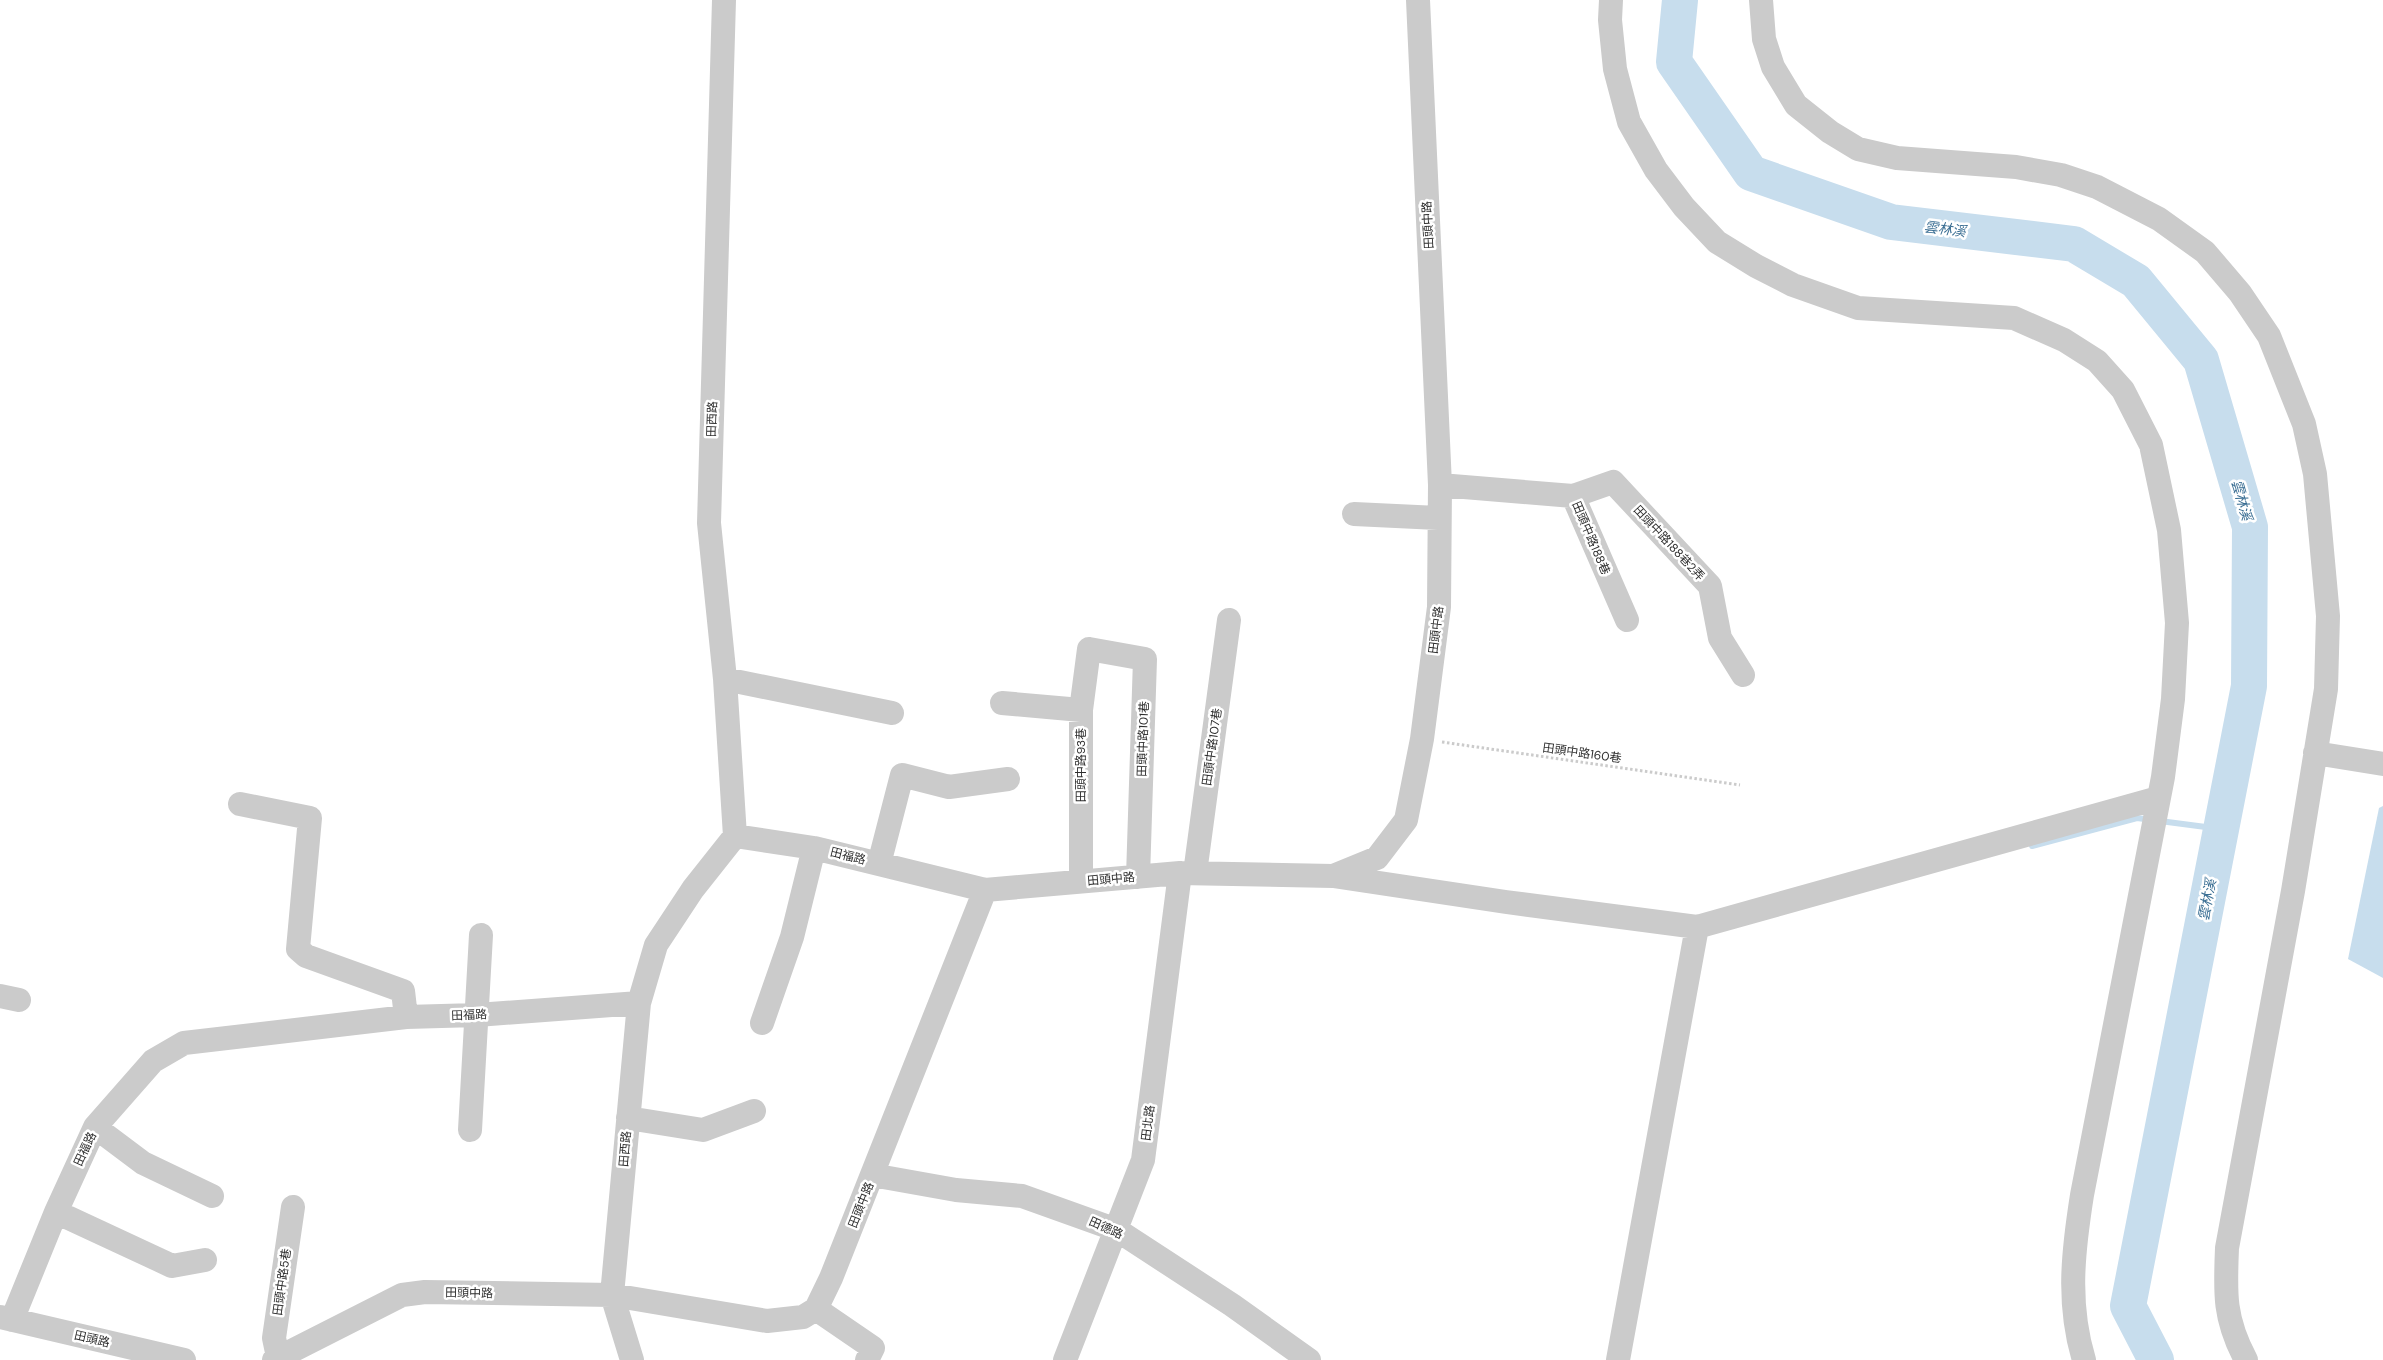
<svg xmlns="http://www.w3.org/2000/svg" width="2383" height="1360" font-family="'DM Sans','Noto Sans TC',sans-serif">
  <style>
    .water { fill: #c7dded }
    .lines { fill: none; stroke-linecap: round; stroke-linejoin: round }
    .stream { stroke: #c7dded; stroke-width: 6 }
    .river { stroke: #c7dded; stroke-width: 36 }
    .path { stroke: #cbcbcb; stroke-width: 3; stroke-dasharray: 2.5 2.5; stroke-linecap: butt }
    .minor { stroke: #cbcbcb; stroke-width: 24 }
    .labels { text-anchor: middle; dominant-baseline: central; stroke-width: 5; stroke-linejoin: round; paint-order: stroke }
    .street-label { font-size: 12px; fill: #2e2e2e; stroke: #fff }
    .water-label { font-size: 14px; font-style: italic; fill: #3a6e93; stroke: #fff }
  </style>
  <rect width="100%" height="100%" fill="#fff"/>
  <path class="water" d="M 2383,806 L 2383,978 L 2348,959 L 2379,808 Z"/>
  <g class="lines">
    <path class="stream" d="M 2032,846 L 2137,818 L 2221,829"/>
    <path class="river" d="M 1680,0 L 1674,62 L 1751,173 L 1891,222 L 2074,244 L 2136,281 L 2201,360 L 2250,527 L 2249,686 L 2128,1306 L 2156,1360"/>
    <path class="path" d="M 1442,742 L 1740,785"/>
    <path class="minor" d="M 724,0 L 709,523 L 725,679 L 735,836
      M 1611,0 L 1610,20 L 1615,69 L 1629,122 L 1656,170 L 1684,207 L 1717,242 L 1756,266 L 1793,285 L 1858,308 L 2014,318 L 2064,340 L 2097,361 L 2123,390 L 2151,445 L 2169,530 L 2177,623 L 2173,699 L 2163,777 L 2082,1195 C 2073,1252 2067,1304 2084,1360
      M 1761,0 L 1764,39 L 1773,67 L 1796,105 L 1830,132 L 1858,149 L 1897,158 L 2016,167 L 2061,175 L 2097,187 L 2159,219 L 2205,252 L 2240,293 L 2269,336 L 2304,424 L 2315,474 L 2328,616 L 2326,689 L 2293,891 L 2227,1248 C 2225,1294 2224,1319 2246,1360
      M 1440,485 L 1573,496 L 1613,482 L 1710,586 L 1720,638 L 1743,675
      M 1573,496 L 1627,620
      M 1354,514 L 1438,518
      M 725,679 L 892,713
      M 1002,703 L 1081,710
      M 2315,753 L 2383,764
      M 240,804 L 310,818 L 298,949 L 306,956 L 403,991 L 406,1017
      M 879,864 L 902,775 L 949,787 L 1008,779
      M 1195,873 L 1229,620
      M 1333,876 L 1506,902 L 1697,927
      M 1081,881 L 1081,710 L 1089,649 L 1145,659 L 1138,877
      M 0,996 L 19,1000
      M 762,1023 L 792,937 L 814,848
      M 628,1118 L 703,1130 L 754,1111
      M 95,1127 L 143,1163 L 212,1196
      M 470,1130 L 481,935
      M 872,1175 L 956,1190 L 1022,1196 L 1117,1230 L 1232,1305 L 1309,1360
      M 56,1212 L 172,1266 L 205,1260
      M 816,1309 L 873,1348 L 867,1360
      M 0,1317 L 184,1360
      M 12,1320 L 56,1212 L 95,1127 L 153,1061 L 184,1043 L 406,1017 L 477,1015 L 639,1003
      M 278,1357 L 274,1338 L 293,1207
      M 274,1360 L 402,1295 L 425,1292 L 612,1295 L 767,1321 L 803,1317 L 816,1309 L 831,1278 L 985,890 L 1180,873 L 1333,876 L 1377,858 L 1406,820 L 1422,739 L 1439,607 L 1440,485 L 1418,0
      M 632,1360 L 612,1295 L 639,1003 L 656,945 L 693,889 L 735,836 L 814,848 L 985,890
      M 1065,1360 L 1143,1160 L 1180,873
      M 1618,1360 L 1697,927 L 2158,798"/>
  </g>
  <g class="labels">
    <g class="street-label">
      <text transform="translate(1428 225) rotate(-93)">田頭中路</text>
      <text transform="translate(712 419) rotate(-88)">田西路</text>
      <text transform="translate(1591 538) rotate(67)">田頭中路188巷</text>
      <text transform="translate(1669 543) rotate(47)">田頭中路188巷2弄</text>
      <text transform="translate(1436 630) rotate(-83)">田頭中路</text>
      <text transform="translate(1143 739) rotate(-88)">田頭中路101巷</text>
      <text transform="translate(1212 747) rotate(-82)">田頭中路107巷</text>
      <text transform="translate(1582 753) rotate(8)">田頭中路160巷</text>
      <text transform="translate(1081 765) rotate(-90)">田頭中路93巷</text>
      <text transform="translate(848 856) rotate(14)">田福路</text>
      <text transform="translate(1111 879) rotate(-5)">田頭中路</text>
      <text transform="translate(469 1015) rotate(-2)">田福路</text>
      <text transform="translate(1148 1123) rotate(-83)">田北路</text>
      <text transform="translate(85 1149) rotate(-65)">田福路</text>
      <text transform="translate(625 1149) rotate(-85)">田西路</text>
      <text transform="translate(861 1205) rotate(-68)">田頭中路</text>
      <text transform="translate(1106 1228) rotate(24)">田德路</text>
      <text transform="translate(282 1282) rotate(-82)">田頭中路5巷</text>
      <text transform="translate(469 1293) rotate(1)">田頭中路</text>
      <text transform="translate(92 1339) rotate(13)">田頭路</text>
    </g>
    <g class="water-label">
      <text transform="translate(1945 229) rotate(7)">雲林溪</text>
      <text transform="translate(2242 500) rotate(74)">雲林溪</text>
      <text transform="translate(2207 900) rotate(-79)">雲林溪</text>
    </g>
  </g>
</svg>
